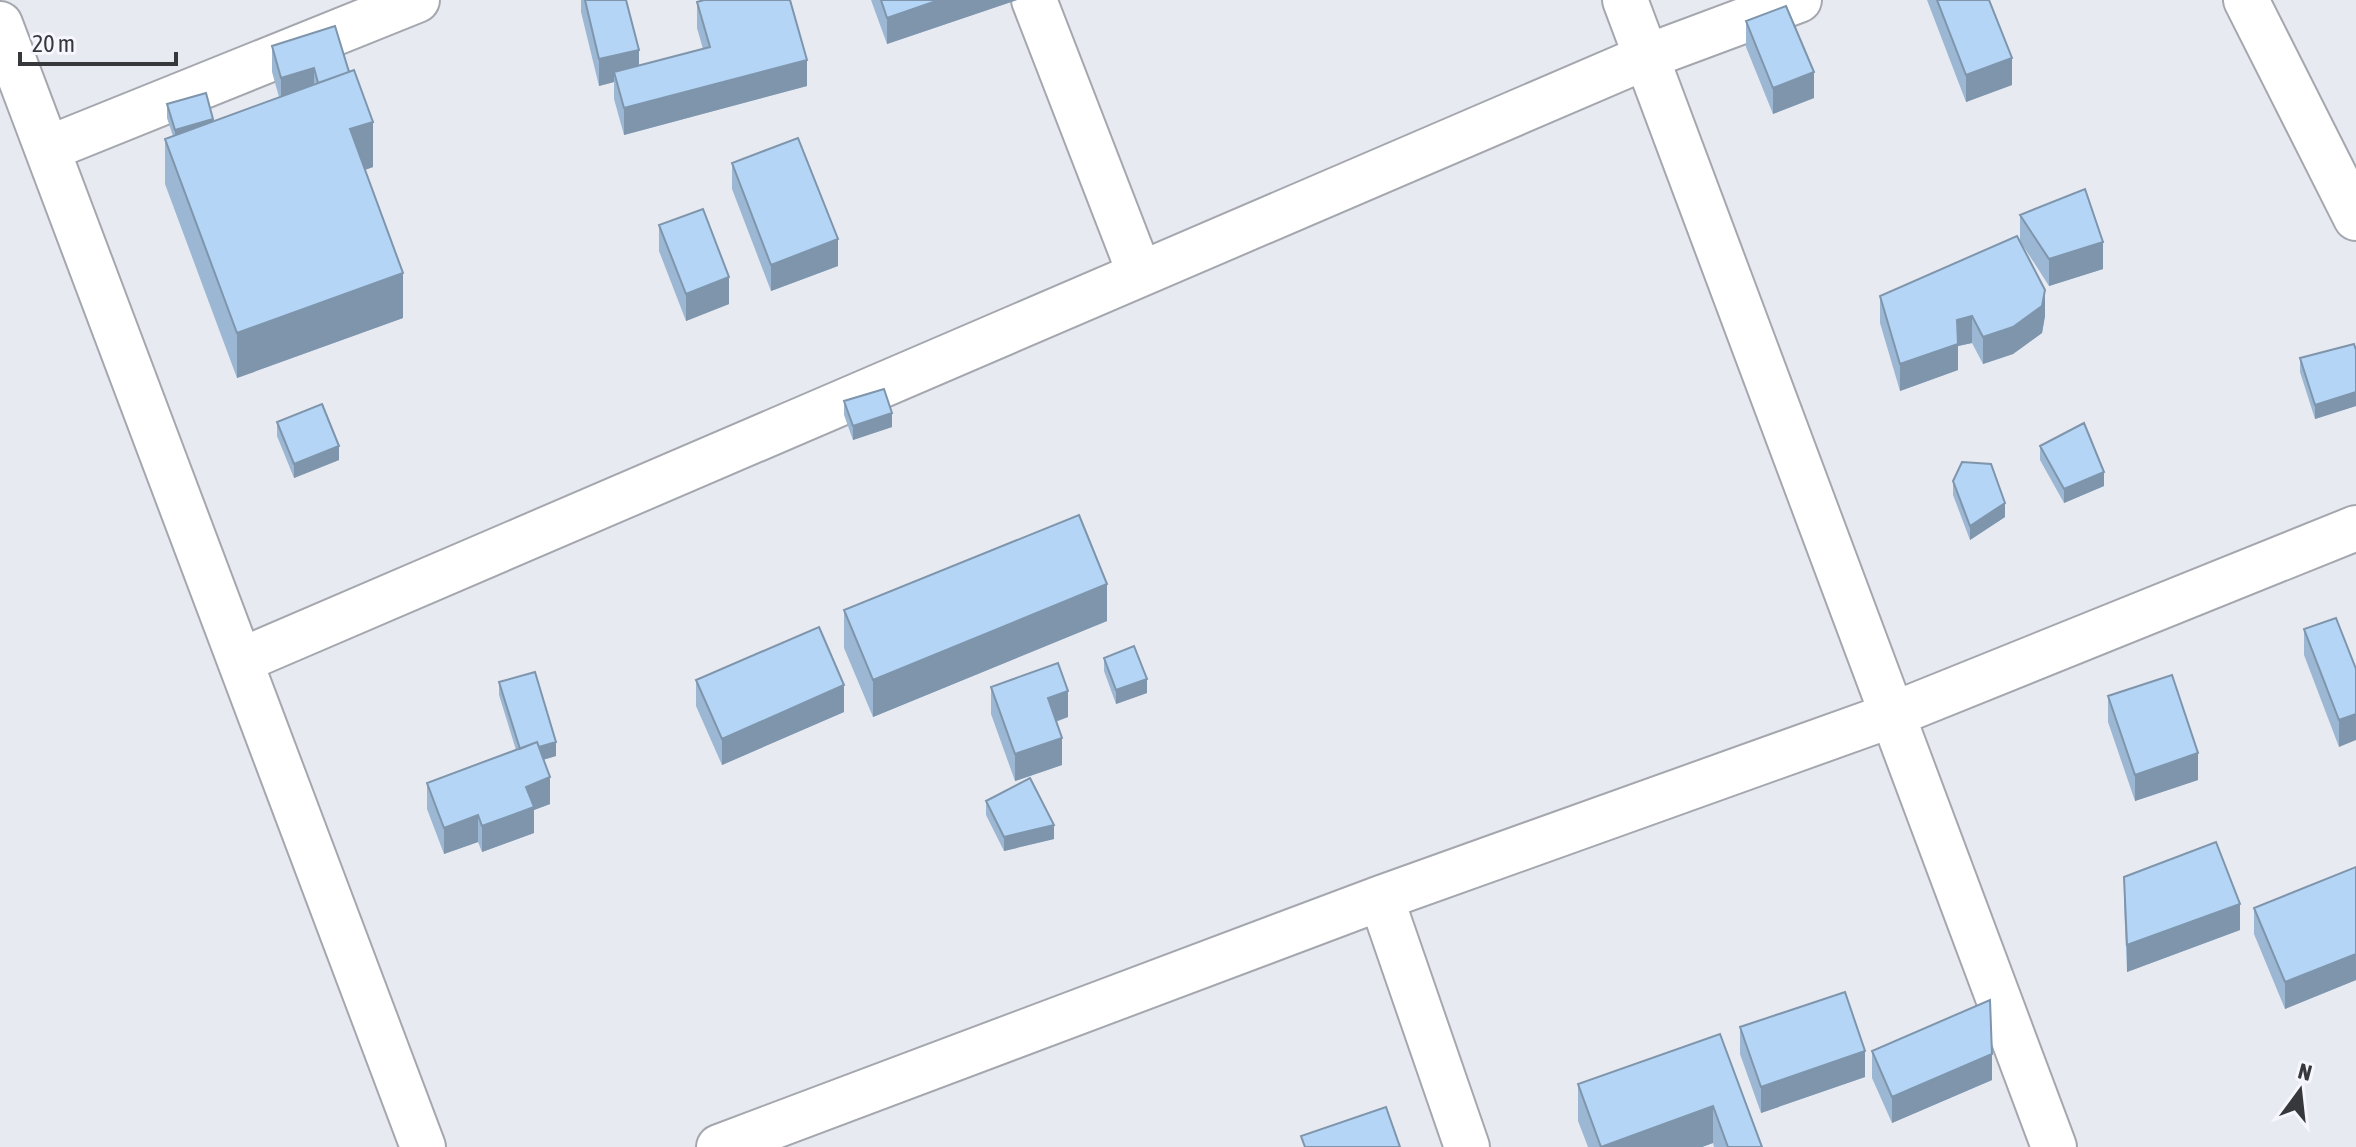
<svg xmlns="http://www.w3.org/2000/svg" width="2356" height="1147" font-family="'Asap Condensed',sans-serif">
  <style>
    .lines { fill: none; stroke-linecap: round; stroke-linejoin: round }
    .minor-casing { stroke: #a5a7af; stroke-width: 48 }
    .minor { stroke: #fff; stroke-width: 44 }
    .wall { fill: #9bb7d3 }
    .shaded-wall { fill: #7e95ac }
    .building { fill: #b4d5f5; stroke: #7e95ac; stroke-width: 2 }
  </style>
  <rect width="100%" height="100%" fill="#e8eaf2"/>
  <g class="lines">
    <g class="minor-casing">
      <path id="minor" d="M 1034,0 L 1140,274
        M 1625,0 L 2054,1147
        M 2246,0 L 2356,218
        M 0,24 L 423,1147
        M 47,149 L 417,0
        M 240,661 L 1646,57 L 1799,0
        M 1381,898 L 1467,1147
        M 719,1147 L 1381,898 L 1892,715 L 2356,528"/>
    </g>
    <use href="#minor" class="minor"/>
  </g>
  <path class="wall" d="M 581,0 L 626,0 L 639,66 L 703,49 L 697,28 L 697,2 L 807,86 L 624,135 L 614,99 L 614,82 L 599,86 L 581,12 Z
    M 871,0 L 1017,0 L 887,44 Z
    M 1927,0 L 1989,0 L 2012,85 L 1966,102 Z
    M 1746,21 L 1814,98 L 1773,114 L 1746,47 Z
    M 335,26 L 373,167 L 365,170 L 403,318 L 237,378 L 165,184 L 165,139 L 173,136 L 167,118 L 167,104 L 213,121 L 279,97 L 272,72 L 272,46 Z
    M 732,163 L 838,266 L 771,291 L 732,189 Z
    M 2020,215 L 2103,269 L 2049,286 L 2020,241 Z
    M 659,225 L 729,304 L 686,321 L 659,251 Z
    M 1880,296 L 2045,316 L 2042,333 L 2013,354 L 1983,364 L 1972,343 L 1958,346 L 1958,370 L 1900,391 L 1880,323 Z
    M 2356,350 L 2356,406 L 2315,419 L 2300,372 L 2300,358 Z
    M 844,401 L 892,427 L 853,440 L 844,415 Z
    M 277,422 L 339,460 L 294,478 L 277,436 Z
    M 2040,446 L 2104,486 L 2064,503 L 2040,460 Z
    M 1953,481 L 2005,517 L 1970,540 L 1953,495 Z
    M 844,610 L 1107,621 L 873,717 L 844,648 Z
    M 2304,629 L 2356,669 L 2339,747 L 2304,655 Z
    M 1104,658 L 1147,693 L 1116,704 L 1104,671 Z
    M 696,680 L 844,712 L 722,765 L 696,706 Z
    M 499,682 L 556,756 L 543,760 L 550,804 L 534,810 L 534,833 L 482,852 L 478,842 L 444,854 L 427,809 L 427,783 L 516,750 L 499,695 Z
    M 991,687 L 1068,717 L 1056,722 L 1062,765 L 1015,781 L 991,714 Z
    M 2108,696 L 2198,780 L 2135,801 L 2108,722 Z
    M 986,801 L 1054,839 L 1004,851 L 986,815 Z
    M 2356,867 L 2356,980 L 2285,1009 L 2254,934 L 2254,908 Z
    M 2124,877 L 2240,930 L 2127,972 L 2124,904 Z
    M 1740,1027 L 1865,1077 L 1761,1113 L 1740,1054 Z
    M 1720,1034 L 1762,1147 L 1714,1147 L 1713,1143 L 1702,1147 L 1588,1147 L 1578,1121 L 1578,1084 Z
    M 1872,1051 L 1992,1080 L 1892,1123 L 1872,1078 Z"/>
  <path class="shaded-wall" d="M 939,0 L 1017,0 L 887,44 L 887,18 Z
    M 639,50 L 639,77 L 614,72 L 614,82 L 599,86 L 599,59 Z
    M 2012,58 L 2012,85 L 1966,102 L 1966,75 Z
    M 807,60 L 807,86 L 624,135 L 624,108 Z
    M 314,68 L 314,94 L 281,104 L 281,78 Z
    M 1814,72 L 1814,98 L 1773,114 L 1773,88 Z
    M 213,119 L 213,133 L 175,144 L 175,130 Z
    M 373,122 L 373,167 L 350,175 L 350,129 Z
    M 838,239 L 838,266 L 771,291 L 771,265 Z
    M 2103,242 L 2103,269 L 2049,286 L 2049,259 Z
    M 403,273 L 403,318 L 237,378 L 237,333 Z
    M 729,277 L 729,304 L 686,321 L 686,294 Z
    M 2045,290 L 2045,316 L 2042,333 L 2013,354 L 1983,364 L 1983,337 Z
    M 1972,316 L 1972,343 L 1958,346 L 1958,370 L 1900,391 L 1900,364 L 1957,320 Z
    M 2356,392 L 2356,406 L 2315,419 L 2315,405 Z
    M 892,413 L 892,427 L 853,440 L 853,426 Z
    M 339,446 L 339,460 L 294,478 L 294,464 Z
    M 2104,472 L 2104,486 L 2064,503 L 2064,489 Z
    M 2005,503 L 2005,517 L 1970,540 L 1970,526 Z
    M 1107,584 L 1107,621 L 873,717 L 873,680 Z
    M 1147,679 L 1147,693 L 1116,704 L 1116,690 Z
    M 844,685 L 844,712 L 722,765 L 722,739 Z
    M 1068,691 L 1068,717 L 1048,724 L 1048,698 Z
    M 2356,714 L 2356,740 L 2339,747 L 2339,720 Z
    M 1062,738 L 1062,765 L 1015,781 L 1015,754 Z
    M 556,742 L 556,756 L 521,766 L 521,753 Z
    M 2198,753 L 2198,780 L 2135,801 L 2135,775 Z
    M 550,777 L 550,804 L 534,810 L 534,833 L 482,852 L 482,826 L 526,787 Z
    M 478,815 L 478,842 L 444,854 L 444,828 Z
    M 1054,825 L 1054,839 L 1004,851 L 1004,837 Z
    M 2240,904 L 2240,930 L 2127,972 L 2127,945 Z
    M 2356,954 L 2356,980 L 2285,1009 L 2285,982 Z
    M 1865,1051 L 1865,1077 L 1761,1113 L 1761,1087 Z
    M 1992,1054 L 1992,1080 L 1892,1123 L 1892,1097 Z
    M 1713,1106 L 1713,1143 L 1702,1147 L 1601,1147 Z"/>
  <path class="building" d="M 585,0 L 626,0 L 639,50 L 599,59 Z
    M 704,0 L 790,0 L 807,60 L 624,108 L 614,72 L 710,47 L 697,2 Z
    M 881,0 L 939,0 L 887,18 Z
    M 1937,0 L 1989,0 L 2012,58 L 1966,75 Z
    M 1786,6 L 1814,72 L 1773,88 L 1746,21 Z
    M 335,26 L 349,72 L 318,83 L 314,68 L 281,78 L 272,46 Z
    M 354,70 L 373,122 L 350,129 L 403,273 L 237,333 L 165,139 Z
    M 206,93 L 213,119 L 175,130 L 167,104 Z
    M 798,138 L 838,239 L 771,265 L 732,163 Z
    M 2085,189 L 2103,242 L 2049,259 L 2020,215 Z
    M 703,209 L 729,277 L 686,294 L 659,225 Z
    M 2017,236 L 2045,290 L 2042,306 L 2013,327 L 1983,337 L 1972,316 L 1957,320 L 1958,344 L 1900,364 L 1880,296 Z
    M 2354,344 L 2356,350 L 2356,392 L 2315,405 L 2300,358 Z
    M 884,389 L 892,413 L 853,426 L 844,401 Z
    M 322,404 L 339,446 L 294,464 L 277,422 Z
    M 2084,423 L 2104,472 L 2064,489 L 2040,446 Z
    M 1962,462 L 1991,464 L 2005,503 L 1970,526 L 1953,481 Z
    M 1079,515 L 1107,584 L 873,680 L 844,610 Z
    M 2336,618 L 2356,669 L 2356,714 L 2339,720 L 2304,629 Z
    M 819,627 L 844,685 L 722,739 L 696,680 Z
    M 1134,646 L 1147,679 L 1116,690 L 1104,658 Z
    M 1058,663 L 1068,691 L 1048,698 L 1062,738 L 1015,754 L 991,687 Z
    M 535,672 L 556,742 L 539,747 L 537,742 L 520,749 L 499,682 Z
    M 2172,675 L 2198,753 L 2135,775 L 2108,696 Z
    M 537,742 L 550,777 L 526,787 L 534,807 L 482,826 L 478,815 L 444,828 L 427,783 Z
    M 1030,778 L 1054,825 L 1004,837 L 986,801 Z
    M 2216,842 L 2240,904 L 2127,945 L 2124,877 Z
    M 2356,867 L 2356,954 L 2285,982 L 2254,908 Z
    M 1845,992 L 1865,1051 L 1761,1087 L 1740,1027 Z
    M 1990,1000 L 1992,1054 L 1892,1097 L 1872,1051 Z
    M 1720,1034 L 1762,1147 L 1728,1147 L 1713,1106 L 1601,1147 L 1578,1084 Z
    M 1386,1107 L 1400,1147 L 1305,1147 L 1301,1136 Z"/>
  <g transform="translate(2300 1091) rotate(15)" stroke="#f6f7fe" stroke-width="6" paint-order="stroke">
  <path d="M0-6L14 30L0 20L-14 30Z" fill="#37383b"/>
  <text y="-12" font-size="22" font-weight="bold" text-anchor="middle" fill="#37383b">N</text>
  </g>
  <path d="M20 52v12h156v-12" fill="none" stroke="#37383b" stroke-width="4"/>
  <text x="32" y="52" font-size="24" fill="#37383b" stroke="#f6f7fe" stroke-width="6" paint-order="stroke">20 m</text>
</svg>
